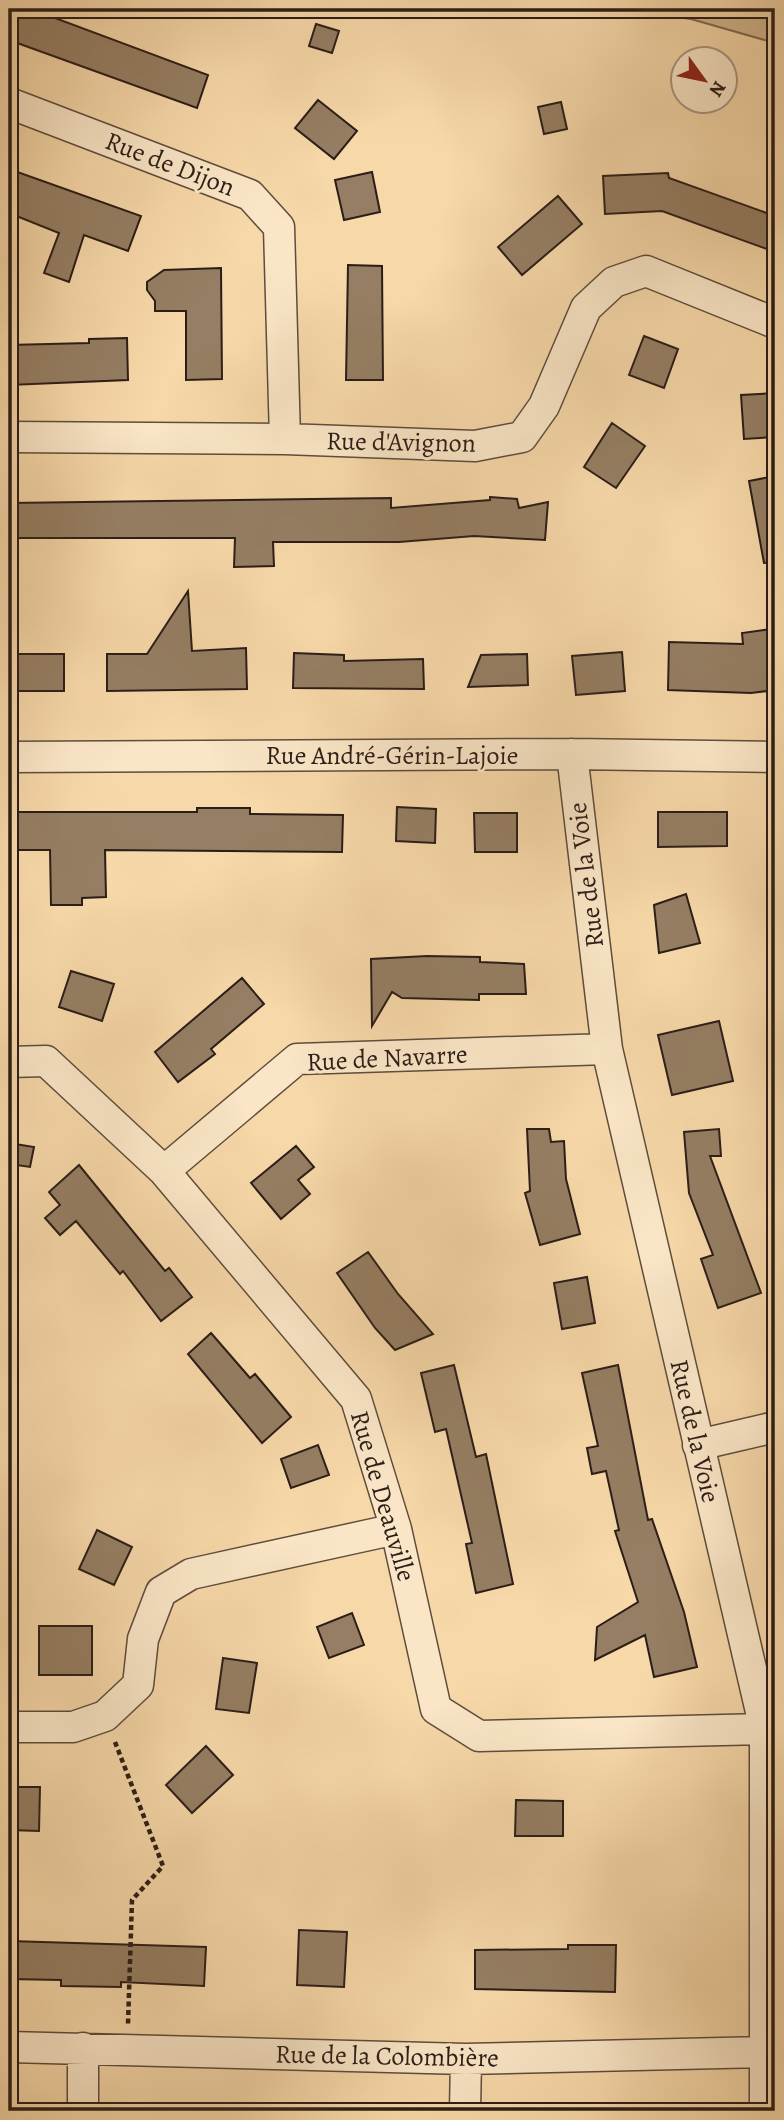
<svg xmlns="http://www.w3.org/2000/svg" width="784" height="2120" font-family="Alegreya,serif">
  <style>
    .green { fill: #d4b890; stroke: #806a54; stroke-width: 2 }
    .building { fill: #957e63; stroke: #2b1d18; stroke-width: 2 }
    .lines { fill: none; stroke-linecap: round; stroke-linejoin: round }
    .minor-casing { stroke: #5e4c3c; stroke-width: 33 }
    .path { stroke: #2b1d18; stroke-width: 4.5; stroke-dasharray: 5 3.5; stroke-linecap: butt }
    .minor { stroke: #fae6c7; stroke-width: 30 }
    .labels { text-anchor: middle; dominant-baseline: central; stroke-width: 6; stroke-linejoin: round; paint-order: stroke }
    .street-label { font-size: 26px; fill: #2b1d18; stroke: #fae6c7 }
  </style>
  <rect width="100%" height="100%" fill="#f7d8a9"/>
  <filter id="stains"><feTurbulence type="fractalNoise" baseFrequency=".00286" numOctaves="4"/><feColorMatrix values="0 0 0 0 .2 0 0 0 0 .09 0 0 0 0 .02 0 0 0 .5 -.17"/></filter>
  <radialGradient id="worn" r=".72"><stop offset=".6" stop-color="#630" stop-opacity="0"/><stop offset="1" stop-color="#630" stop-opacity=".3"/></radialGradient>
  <path class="green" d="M 619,9 L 775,9 L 775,43 L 691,19 Z"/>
  <path class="building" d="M 17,9 L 31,9 L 208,75 L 197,108 L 9,40 Z
    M 316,24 L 339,31 L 332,53 L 309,46 Z
    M 318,100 L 357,131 L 334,159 L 295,128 Z
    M 561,102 L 567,129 L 544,134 L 538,107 Z
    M 9,169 L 141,216 L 128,251 L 84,235 L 69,282 L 44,273 L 59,233 L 9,213 Z
    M 372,172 L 380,212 L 344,220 L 335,180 Z
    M 668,173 L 669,178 L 775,216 L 775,252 L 662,211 L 605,214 L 603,176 Z
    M 558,196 L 582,224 L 522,275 L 498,247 Z
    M 348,265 L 382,266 L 383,380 L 346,380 Z
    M 221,268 L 222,379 L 186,380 L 186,311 L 155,311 L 155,301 L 147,290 L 147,282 L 164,270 Z
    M 644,336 L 678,349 L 664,388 L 629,375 Z
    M 127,338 L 128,380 L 9,385 L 9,345 L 89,343 L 89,339 Z
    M 775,393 L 775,437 L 744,439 L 741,395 Z
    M 612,423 L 645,446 L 616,488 L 584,467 Z
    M 775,476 L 775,562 L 764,563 L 749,481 Z
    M 490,497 L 517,499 L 519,508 L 548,502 L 545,540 L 474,536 L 399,542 L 273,542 L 274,566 L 234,567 L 235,538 L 9,538 L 9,503 L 391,498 L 391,508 L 490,500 Z
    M 188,591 L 192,651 L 246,648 L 247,689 L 107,691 L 107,654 L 147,654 Z
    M 772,629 L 775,690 L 751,693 L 668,690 L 669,642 L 743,644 L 742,633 Z
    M 622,652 L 625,691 L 576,695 L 572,656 Z
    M 294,653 L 344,655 L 344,661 L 423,659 L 424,689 L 293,688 Z
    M 11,654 L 64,654 L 64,691 L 11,691 Z
    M 527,654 L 528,685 L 468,687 L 481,655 Z
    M 397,807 L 436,809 L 435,843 L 396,841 Z
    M 197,808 L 250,808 L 250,814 L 343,815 L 342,852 L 105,850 L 106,897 L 82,898 L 82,905 L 51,905 L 50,850 L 15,850 L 15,843 L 9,843 L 9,819 L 15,819 L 15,812 L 197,812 Z
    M 658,812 L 727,812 L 727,846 L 658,847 Z
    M 474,813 L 517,813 L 517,852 L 475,852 Z
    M 686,894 L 700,943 L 659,953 L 654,905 Z
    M 427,956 L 480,957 L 480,962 L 524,964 L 526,994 L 479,994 L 479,1000 L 402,998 L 392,992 L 372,1026 L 371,959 Z
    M 71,971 L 114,984 L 102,1021 L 59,1007 Z
    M 242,978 L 264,1004 L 211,1049 L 215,1054 L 178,1082 L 155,1052 Z
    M 719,1021 L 733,1081 L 672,1095 L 658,1035 Z
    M 527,1129 L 549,1129 L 551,1142 L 564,1141 L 566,1179 L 580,1234 L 540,1245 L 525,1193 L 530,1191 Z
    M 719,1129 L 721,1156 L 710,1156 L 761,1293 L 718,1308 L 701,1259 L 713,1255 L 689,1193 L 684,1132 Z
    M 9,1143 L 34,1147 L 30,1167 L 9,1164 Z
    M 296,1146 L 314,1167 L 298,1180 L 310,1194 L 281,1219 L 251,1183 Z
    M 79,1165 L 165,1271 L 169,1268 L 192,1297 L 161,1321 L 123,1271 L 120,1274 L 76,1221 L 60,1235 L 45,1218 L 60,1205 L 49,1192 Z
    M 368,1252 L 398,1294 L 433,1334 L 395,1350 L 375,1328 L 337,1273 Z
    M 587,1277 L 595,1323 L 562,1329 L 554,1283 Z
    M 211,1333 L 250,1378 L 255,1374 L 291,1417 L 262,1443 L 188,1354 Z
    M 454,1365 L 476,1457 L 486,1454 L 513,1584 L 476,1593 L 466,1544 L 472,1543 L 446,1429 L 435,1432 L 421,1373 Z
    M 618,1365 L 648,1520 L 652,1519 L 684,1612 L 697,1667 L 654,1677 L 645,1635 L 595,1660 L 597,1627 L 638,1602 L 615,1531 L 619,1530 L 606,1471 L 592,1474 L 587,1448 L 598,1446 L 582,1373 Z
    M 318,1445 L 329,1475 L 291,1488 L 281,1459 Z
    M 97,1530 L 132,1547 L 114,1585 L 79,1569 Z
    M 352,1613 L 364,1645 L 329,1658 L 317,1627 Z
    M 39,1626 L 92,1626 L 92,1675 L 39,1675 Z
    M 223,1658 L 257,1663 L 249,1713 L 216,1709 Z
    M 206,1746 L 233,1775 L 192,1813 L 166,1785 Z
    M 9,1787 L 40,1787 L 39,1831 L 9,1830 Z
    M 516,1800 L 563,1801 L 563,1836 L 515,1836 Z
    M 299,1930 L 347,1932 L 344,1987 L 297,1985 Z
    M 9,1941 L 206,1947 L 204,1986 L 121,1982 L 121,1987 L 61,1986 L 61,1980 L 9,1979 Z
    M 568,1945 L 616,1945 L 615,1992 L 475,1989 L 475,1950 L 568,1949 Z"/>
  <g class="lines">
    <g class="minor-casing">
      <path id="minor" d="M 9,103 L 250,195 L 279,227 L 285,439
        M 9,437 L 285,439 L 475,446 L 522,437 L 544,406 L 586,308 L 614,282 L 646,271 L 775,323
        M 572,754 L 607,1049 L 765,1729 L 765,2111
        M 9,757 L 572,754 L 775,757
        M 9,1062 L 46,1061 L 164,1171 L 356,1399 L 396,1529 L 436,1709 L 479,1736 L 765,1729
        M 164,1171 L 297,1059 L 607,1049
        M 698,1445 L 775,1427
        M 9,1727 L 73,1727 L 105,1716 L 138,1685 L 143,1639 L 161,1592 L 191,1574 L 396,1529
        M 9,2047 L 466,2059 L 765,2052
        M 83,2048 L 83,2111
        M 465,2111 L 466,2059"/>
    </g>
    <path class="path" d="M 115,1742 L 163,1866 L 132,1900 L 128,2024"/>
    <use href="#minor" class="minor"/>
  </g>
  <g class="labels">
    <g class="street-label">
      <text transform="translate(170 164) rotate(21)">Rue de Dijon</text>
      <text transform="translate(401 442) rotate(1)">Rue d'Avignon</text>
      <text x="392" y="755">Rue André-Gérin-Lajoie</text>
      <text transform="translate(586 875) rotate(-97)">Rue de la Voie</text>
      <text transform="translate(387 1058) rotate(-3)">Rue de Navarre</text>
      <text transform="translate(695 1431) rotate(77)">Rue de la Voie</text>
      <text transform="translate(383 1496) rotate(74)">Rue de Deauville</text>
      <text transform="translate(387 2056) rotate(1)">Rue de la Colombière</text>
    </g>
  </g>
  <rect width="784" height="2120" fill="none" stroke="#f7d8a9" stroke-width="35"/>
  <rect x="10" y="10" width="763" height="2099" fill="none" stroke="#2b1d18" stroke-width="3.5"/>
  <rect x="18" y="18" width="749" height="2085" fill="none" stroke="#2b1d18" stroke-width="2"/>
  <g transform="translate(704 80) rotate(123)"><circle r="33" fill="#fae6c7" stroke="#a79681" stroke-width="2"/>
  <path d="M0-5L12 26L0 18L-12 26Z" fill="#8f2418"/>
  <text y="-10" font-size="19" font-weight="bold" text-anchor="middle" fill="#2b1d18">N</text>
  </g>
  <rect width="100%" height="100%" filter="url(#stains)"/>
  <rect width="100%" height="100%" fill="url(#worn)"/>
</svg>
